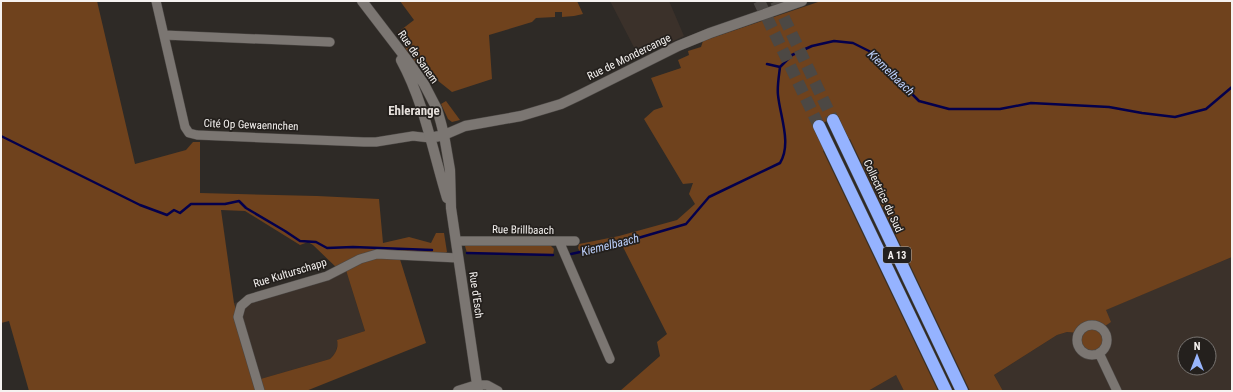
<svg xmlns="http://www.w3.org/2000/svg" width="1233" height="392" font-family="'Roboto Condensed',sans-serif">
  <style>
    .built { fill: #3b312a; fill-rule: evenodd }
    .green { fill: #6f421d; fill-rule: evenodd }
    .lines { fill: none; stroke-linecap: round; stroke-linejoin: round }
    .stream { stroke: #04004c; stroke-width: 2.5 }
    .highway-tunnel { stroke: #4c4844; stroke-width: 12; stroke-dasharray: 12 6; stroke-linecap: butt }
    .street-casing { stroke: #4c4845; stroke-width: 10 }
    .secondary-casing { stroke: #4c4845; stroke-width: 11 }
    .highway-casing { stroke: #4c4845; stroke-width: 13 }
    .street { stroke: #7b7672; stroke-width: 9 }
    .secondary { stroke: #7b7672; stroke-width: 10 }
    .highway { stroke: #95b3ff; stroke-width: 12 }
    .labels { text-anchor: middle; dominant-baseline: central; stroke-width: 3.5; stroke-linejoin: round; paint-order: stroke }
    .shield { fill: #24201d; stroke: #b6b3b1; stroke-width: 1 }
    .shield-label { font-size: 10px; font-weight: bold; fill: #f5f2f0 }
    .street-label { font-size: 11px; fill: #f5f2f0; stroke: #24201d }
    .water-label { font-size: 12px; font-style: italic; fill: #bdd0fb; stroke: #24201d }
    .quarter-label { font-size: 13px; font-weight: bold; fill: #e6e0dc; stroke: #24201d }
  </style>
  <rect width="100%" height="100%" fill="#2e2a26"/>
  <path class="built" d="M 610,1 L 669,1 L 684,36 L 639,57 Z
    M 1232,257 L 1232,391 L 1003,391 L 994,375 L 1057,335 L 1067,332 L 1079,333 L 1099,353 L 1106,346 L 1107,336 L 1102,329 L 1105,310 ZM 1185,344 L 1209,344 L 1209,368 L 1185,368 Z
    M 345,267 L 365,331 L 337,340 L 338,344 L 335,353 L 330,359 L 257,380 L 234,303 Z
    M 896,375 L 904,391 L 868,391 Z"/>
  <path class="green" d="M 1,1 L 97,1 L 135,164 L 186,150 L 193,142 L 200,142 L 200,193 L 317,196 L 379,199 L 383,243 L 409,237 L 431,243 L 436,233 L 444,233 L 447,252 L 439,257 L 399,256 L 426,343 L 306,391 L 29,391 L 9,321 L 1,323 ZM 221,210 L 245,211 L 300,245 L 308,242 L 313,245 L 339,270 L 345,267 L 365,331 L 337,340 C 339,348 335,354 330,359 L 257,380 L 234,303 Z
    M 400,1 L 577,1 L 583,14 L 574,16 L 562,17 L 562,12 L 555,12 L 555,17 L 536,18 L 532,22 L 489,35 L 492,79 L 452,92 L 412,60 L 397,33 L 414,20 Z
    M 821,1 L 1232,1 L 1232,257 L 1106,310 L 1111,322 L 1102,328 C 1123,355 1071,368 1079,333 L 1067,332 L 1057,335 L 994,375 L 1003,391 L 970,391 L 850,139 L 849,139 L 838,116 L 814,127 L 825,150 L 823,151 L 938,391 L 904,391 L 896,375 L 868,391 L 620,391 L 660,356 L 657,342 L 667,334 L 621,243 L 580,252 L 578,248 L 579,244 L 619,236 L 677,220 L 695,204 L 689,194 L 693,183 L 683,184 L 644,119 L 654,110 L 663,107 L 651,78 L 681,68 L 678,60 L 689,55 L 688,51 L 701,47 L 703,41 Z
    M 446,101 L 460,120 L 452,122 L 448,119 L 441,104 Z
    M 550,245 L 554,249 L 553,255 L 467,253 L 465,246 Z"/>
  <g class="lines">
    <path class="stream" d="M 767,64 L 780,67
      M 1,136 L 140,205 L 167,215 L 174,210 L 180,213 L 191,204 L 225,204 L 239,201 L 246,208 L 285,231 L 300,241 L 316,242 L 327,248 L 353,247 L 432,250
      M 467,253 L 553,255
      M 571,254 L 621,243 L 686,224 L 709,197 L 780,163 C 792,144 780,116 778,95 C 777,86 779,76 780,67 L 792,55 L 812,46 L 834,41 L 853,43 L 869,51 L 919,101 L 949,109 L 1000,109 L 1031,103 L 1109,107 L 1142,113 L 1175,117 L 1206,109 L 1232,87"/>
    <path class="highway-tunnel" d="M 759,1 L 819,126
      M 776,1 L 833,120"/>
    <g class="street-casing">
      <path id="street" d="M 156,1 L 185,127 L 189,133 L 197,135 L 364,142 L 376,142 L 413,136 L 430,138
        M 164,35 L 330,42
        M 456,241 L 559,241 L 610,359
        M 559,241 L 575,241
        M1077 340a15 15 0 1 1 30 0a15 15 0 1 1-30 0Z
        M 1099,353 L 1117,391
        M 477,385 L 487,385 L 498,391
        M 260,391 L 238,317 L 241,306 L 249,299 L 327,276 L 360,259 L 377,254 L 458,258"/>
    </g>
    <g class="secondary-casing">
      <path id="secondary" d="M 362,1 L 408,61 L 424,84 L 437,109 L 441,123 L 444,135 L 450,170 L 451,208 L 478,391
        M 401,60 C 424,102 433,152 447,198
        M 430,138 L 444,135 L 465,126 L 521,116 L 561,104 L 580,95 L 678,46 L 710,33 L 802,1
        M 458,391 L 477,385"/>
    </g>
    <g class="highway-casing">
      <path id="highway" d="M 833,120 L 962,391
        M 819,126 L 946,391"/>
    </g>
    <use href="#street" class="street"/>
    <use href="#secondary" class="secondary"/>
    <use href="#highway" class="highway"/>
  </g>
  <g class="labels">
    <rect class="shield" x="883" y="247" width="28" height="16" rx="3"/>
    <g class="shield-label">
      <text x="897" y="255">A 13</text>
    </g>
    <g class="street-label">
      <text transform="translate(418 57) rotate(55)">Rue de Sanem</text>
      <text transform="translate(629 57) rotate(-26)">Rue de Mondercange</text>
      <text transform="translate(251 125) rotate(2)">Cité Op Gewaennchen</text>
      <text transform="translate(883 196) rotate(65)">Collectrice du Sud</text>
      <text transform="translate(523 230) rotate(1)">Rue Brillbaach</text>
      <text transform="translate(290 273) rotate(-17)">Rue Kulturschapp</text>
      <text transform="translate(476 295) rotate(82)">Rue d'Esch</text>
    </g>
    <g class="water-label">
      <text transform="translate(891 73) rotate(44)">Kiemelbaach</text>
      <text transform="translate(610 245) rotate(-14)">Kiemelbaach</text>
    </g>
    <g class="quarter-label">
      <text x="414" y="110">Ehlerange</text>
    </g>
  </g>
  <rect width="1233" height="392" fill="none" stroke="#f5f2f0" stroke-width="4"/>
  <g transform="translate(1197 356)"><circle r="19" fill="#24201d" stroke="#787471"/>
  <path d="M0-3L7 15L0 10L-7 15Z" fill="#98b5fd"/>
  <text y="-6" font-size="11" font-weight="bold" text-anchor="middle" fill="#f5f2f0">N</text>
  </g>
</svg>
